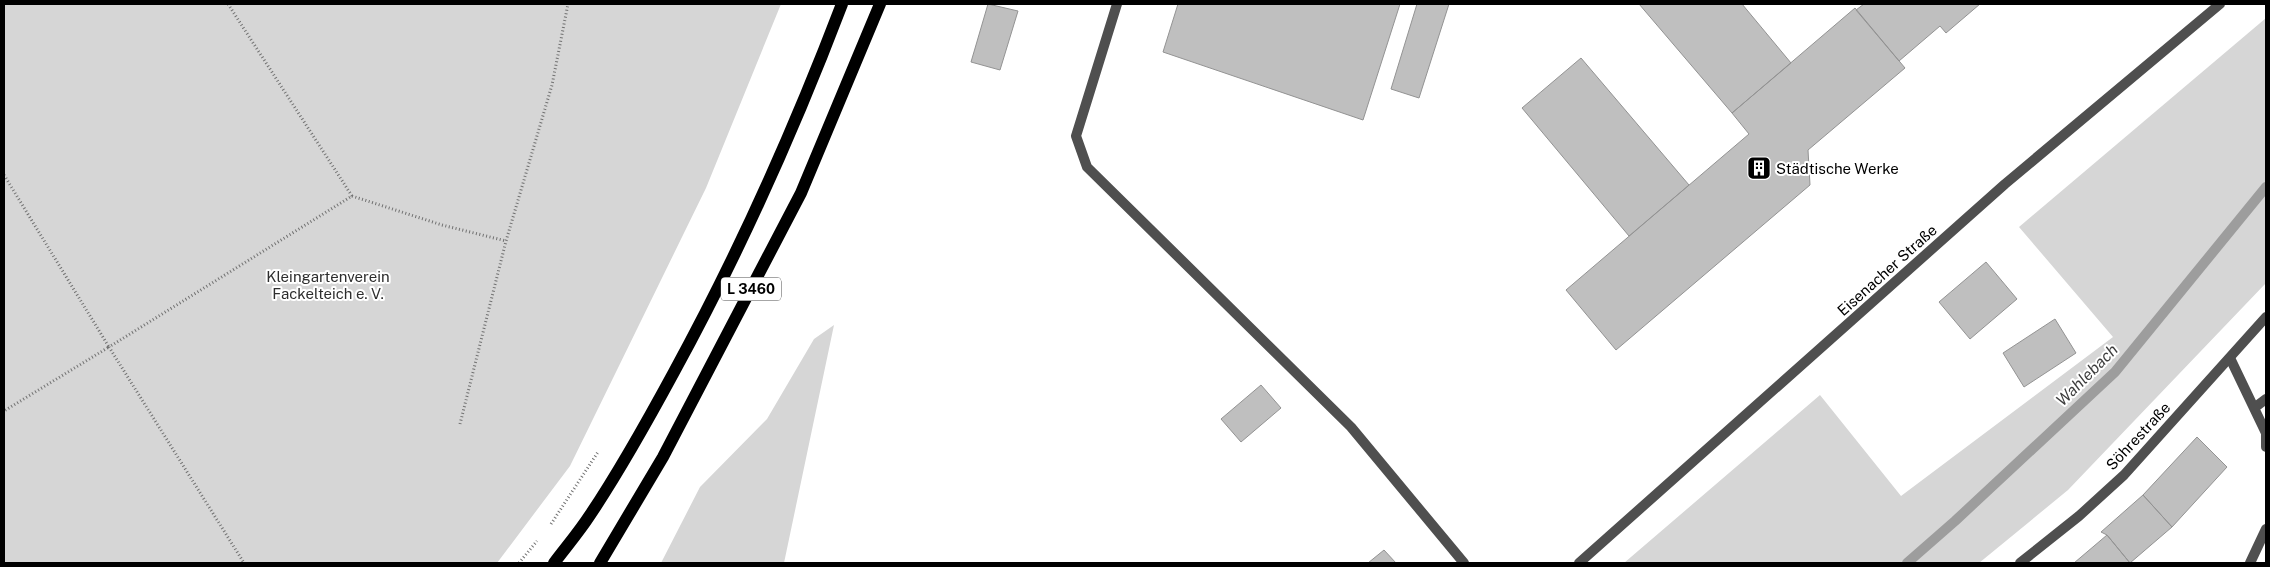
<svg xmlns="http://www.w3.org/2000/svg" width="2270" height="567" font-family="'Public Sans',sans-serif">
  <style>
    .green { fill: #d6d6d6 }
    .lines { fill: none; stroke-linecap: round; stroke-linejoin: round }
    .stream { stroke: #9d9d9d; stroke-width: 10 }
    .building { fill: #bfbfbf; stroke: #939393 }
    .path { stroke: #717171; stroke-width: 3; stroke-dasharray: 1 2.5; stroke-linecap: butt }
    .service { stroke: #4f4f4f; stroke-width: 10 }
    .minor { stroke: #4f4f4f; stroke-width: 10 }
    .primary { stroke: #000; stroke-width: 12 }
    .labels { text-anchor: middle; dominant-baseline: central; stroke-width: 4; stroke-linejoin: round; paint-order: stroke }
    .shield { fill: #fff; stroke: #4c4c4c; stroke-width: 1 }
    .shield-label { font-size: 14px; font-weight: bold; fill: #000 }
    .poi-label { font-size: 15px; fill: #000; stroke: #fff; text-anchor: start }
    .street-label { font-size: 15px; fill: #000; stroke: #fff }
    .park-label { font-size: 15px; fill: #2d2d2d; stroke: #fff }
    .water-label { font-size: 16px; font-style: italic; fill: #3e3e3e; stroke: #fff }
  </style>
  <rect width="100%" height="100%" fill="#fff"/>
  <path class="green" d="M 4,4 L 781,4 L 706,188 L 570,466 L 497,563 L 4,563 Z
    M 2266,18 L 2266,283 L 2068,490 L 1979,563 L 1624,563 L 1820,395 L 1901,496 L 2113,337 L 2019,227 Z
    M 834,325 L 784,563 L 661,563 L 700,487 L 767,419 L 814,339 Z"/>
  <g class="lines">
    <path class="stream" d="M 1907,563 L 1955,521 L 2115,372 L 2266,187"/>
  </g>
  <path class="building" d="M 988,4 L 1018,11 L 1000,70 L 971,62 Z
    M 1178,4 L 1400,4 L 1363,120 L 1163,52 Z
    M 1417,4 L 1449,4 L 1419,98 L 1391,89 Z
    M 1639,4 L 1742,4 L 1791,63 L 1732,113 Z
    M 1864,4 L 1980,4 L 1946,33 L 1940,26 L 1899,61 L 1856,10 Z
    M 1855,8 L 1905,68 L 1808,150 L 1810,185 L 1616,350 L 1566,290 L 1749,134 L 1732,113 Z
    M 1581,58 L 1689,185 L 1629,236 L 1522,108 Z
    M 1986,262 L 2017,299 L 1970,339 L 1939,302 Z
    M 2055,319 L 2076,353 L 2024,387 L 2003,353 Z
    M 1261,385 L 1281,408 L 1241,442 L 1221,419 Z
    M 2197,437 L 2227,467 L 2172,527 L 2143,495 Z
    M 2143,495 L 2172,527 L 2130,563 L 2107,535 L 2101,532 Z
    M 2107,535 L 2130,563 L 2074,563 Z
    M 1384,550 L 1396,563 L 1368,563 Z"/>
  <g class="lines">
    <path class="path" d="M 228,4 L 352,196 L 109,347 L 244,563
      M 4,175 L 109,347 L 4,411
      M 352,196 L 442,225 L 506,241
      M 460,424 L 506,241 L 552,85 L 568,4
      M 551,524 L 598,452
      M 519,563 L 537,541"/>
    <path class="service" d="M 1117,4 L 1076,136 L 1087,167 L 1351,427 L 1464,563
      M 2230,358 L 2266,433 L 2266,447
      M 2254,408 L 2266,399
      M 2250,563 L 2266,529"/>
    <path class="minor" d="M 1579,563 L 2005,184 L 2220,4
      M 2020,563 L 2079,516 L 2124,475 L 2266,317"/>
    <path class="primary" d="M 554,563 C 566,547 579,532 590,515 C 621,469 648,420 674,372 C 739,253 794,130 842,4
      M 600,563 L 663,457 L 801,193 L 880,4"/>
  </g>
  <defs>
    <g id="building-square" transform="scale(1.25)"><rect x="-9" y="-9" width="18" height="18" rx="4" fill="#000" stroke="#fff"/><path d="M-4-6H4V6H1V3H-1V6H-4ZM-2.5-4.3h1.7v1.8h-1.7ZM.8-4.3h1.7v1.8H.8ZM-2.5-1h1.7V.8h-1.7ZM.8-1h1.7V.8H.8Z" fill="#fff"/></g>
  </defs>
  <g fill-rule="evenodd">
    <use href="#building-square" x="1759" y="168"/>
  </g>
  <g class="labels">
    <rect class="shield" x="721" y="277.5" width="60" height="23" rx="4"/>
    <g class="shield-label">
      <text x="751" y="289">L 3460</text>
    </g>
    <g class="poi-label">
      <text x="1776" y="168">Städtische Werke</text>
    </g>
    <g class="street-label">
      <text transform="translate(1887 270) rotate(-42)">Eisenacher Straße</text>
      <text transform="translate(2138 436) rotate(-47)">Söhrestraße</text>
    </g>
    <g class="park-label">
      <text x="328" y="276">Kleingartenverein<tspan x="328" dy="17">Fackelteich e. V.</tspan></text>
    </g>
    <g class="water-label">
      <text transform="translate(2087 375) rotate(-45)">Wahlebach</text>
    </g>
  </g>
  <rect width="2270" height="567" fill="none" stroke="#000000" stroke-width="10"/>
</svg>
